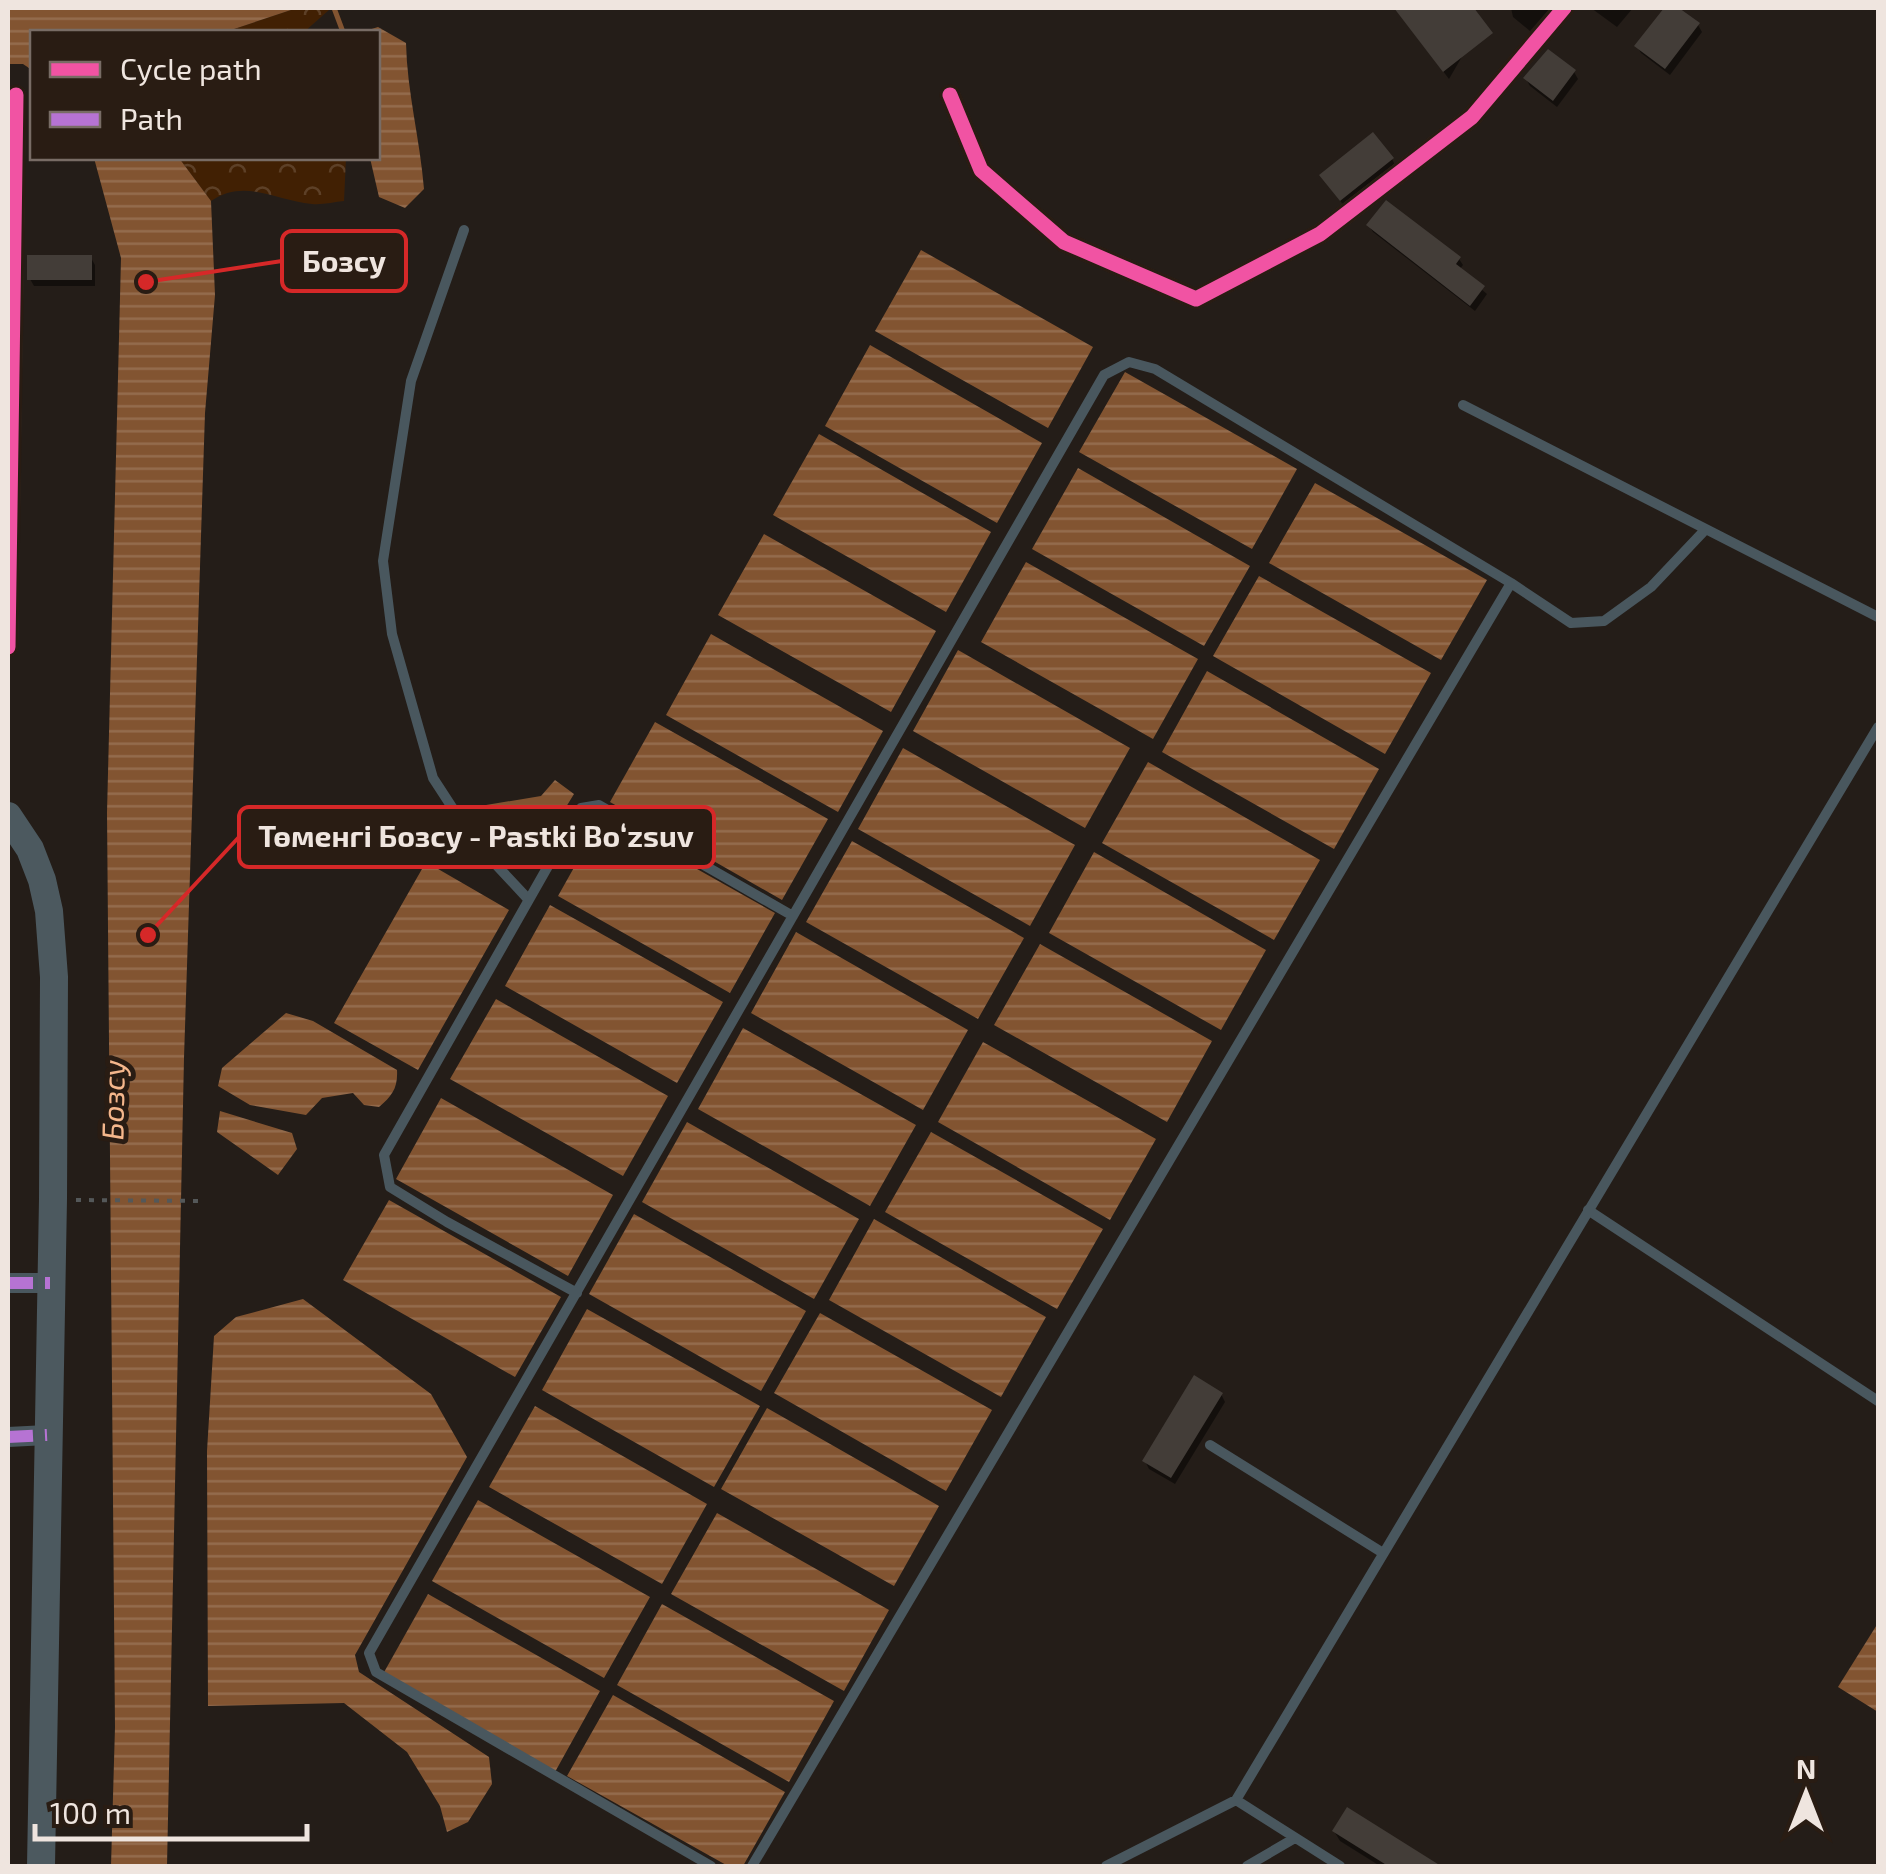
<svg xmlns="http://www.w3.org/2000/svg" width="1886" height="1874" font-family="'Exo 2',sans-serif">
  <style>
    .forest { fill: url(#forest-crowns) }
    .water { fill: url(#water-rules) }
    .shadow { fill: #0007 }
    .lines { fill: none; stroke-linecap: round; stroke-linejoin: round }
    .stream { stroke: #825431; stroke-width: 5 }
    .building { fill: #433d38 }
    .path { stroke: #545859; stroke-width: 4; stroke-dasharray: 5 8; stroke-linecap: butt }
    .lane { stroke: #49575e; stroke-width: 10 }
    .street { stroke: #49575e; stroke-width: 20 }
    .secondary { stroke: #4c595f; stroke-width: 28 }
    .quiet { stroke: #b673d3; stroke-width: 12; stroke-dasharray: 25 12; stroke-linecap: butt }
    .cycleway-casing { stroke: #291c13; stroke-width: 21 }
    .cycleway { stroke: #f153a3; stroke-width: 15 }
    .labels { text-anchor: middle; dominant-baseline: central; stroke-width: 10; stroke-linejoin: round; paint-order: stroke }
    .water-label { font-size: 30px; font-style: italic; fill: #f5b78c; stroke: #291c13 }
    .leader { fill: none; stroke: #d62828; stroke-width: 4 }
    .callout-dot { fill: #d62828; stroke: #291c13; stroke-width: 4 }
    .callout { fill: #291c13; stroke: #d62828; stroke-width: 4 }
    .callout-label { font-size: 30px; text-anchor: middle; font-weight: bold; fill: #efe5df }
  </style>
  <defs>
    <pattern id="forest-crowns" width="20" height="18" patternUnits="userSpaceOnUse" patternTransform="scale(2.5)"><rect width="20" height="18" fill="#412003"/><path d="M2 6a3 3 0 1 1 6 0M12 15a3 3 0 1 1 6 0" fill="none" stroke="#5d4027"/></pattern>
    <pattern id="water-rules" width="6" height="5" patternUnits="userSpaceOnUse" patternTransform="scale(2.5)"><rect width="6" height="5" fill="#825431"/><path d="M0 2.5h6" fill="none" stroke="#946c4e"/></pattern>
  </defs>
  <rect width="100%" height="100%" fill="#241d18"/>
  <path class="forest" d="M 297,8 L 329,10 L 304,32 L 225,32 Z
    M 179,158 L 346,158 L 344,201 C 334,202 322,205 312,204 C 275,200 244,178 211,201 Z"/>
  <path class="water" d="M 8,8 L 297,8 L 225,32 L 32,32 L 32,70 L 23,64 L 8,64 Z
    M 378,27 L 406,43 C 407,92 420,139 424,189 L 405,208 L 379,197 L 370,158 L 378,158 L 378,32 L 362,32 Z
    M 94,158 L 179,158 L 211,201 L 215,295 L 205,413 L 184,1058 L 167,1866 L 111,1866 L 115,1727 L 107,813 L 121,258 Z
    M 921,250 L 1093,347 L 1048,428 L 875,331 Z
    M 870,345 L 1042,443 L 997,523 L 825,426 Z
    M 1125,372 L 1297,469 L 1252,549 L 1079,452 Z
    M 819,434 L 991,532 L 946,612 L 773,515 Z
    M 1078,468 L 1250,566 L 1204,646 L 1032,549 Z
    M 1315,483 L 1487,580 L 1441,660 L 1269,563 Z
    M 764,534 L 936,631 L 891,712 L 718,615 Z
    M 1026,562 L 1198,659 L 1153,739 L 981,642 Z
    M 1259,576 L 1431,673 L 1385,754 L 1213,656 Z
    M 711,634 L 883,731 L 838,812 L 666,715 Z
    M 958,650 L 1130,748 L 1085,828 L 913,731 Z
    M 1207,671 L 1379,769 L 1334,849 L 1162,752 Z
    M 655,722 L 828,819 L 782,900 L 610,802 Z
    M 903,748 L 1075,845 L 1030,926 L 858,829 Z
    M 1148,762 L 1320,860 L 1274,940 L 1102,843 Z
    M 555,780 L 574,794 L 539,851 L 526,861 L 508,856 L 474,816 L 480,806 L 541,796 Z
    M 603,816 L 775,913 L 730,993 L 558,896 Z
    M 852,841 L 1024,938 L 978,1019 L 806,922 Z
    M 1094,852 L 1266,950 L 1221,1030 L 1049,933 Z
    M 426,862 L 509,910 L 418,1070 L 334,1023 Z
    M 550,905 L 723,1002 L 677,1083 L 505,986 Z
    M 796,932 L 968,1030 L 923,1110 L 751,1013 Z
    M 1040,944 L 1212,1041 L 1167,1122 L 994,1025 Z
    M 496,999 L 668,1096 L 623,1176 L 450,1079 Z
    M 286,1013 L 313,1021 L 397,1070 C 398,1088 392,1096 379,1107 L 364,1105 L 353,1093 L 322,1098 L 306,1115 L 250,1105 L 218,1086 L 222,1068 Z
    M 743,1028 L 916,1125 L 870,1206 L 698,1109 Z
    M 983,1042 L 1156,1139 L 1110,1220 L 938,1122 Z
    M 441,1098 L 613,1195 L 568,1276 L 396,1179 Z
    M 220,1111 L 292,1133 L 297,1149 L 278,1175 L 217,1132 Z
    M 687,1122 L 859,1219 L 814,1299 L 642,1202 Z
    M 931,1132 L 1103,1229 L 1057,1309 L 885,1212 Z
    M 389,1200 L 561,1297 L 515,1377 L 343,1280 Z
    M 634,1214 L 806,1311 L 761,1391 L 589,1294 Z
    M 874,1219 L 1046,1317 L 1001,1397 L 829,1300 Z
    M 303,1299 L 431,1394 L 467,1457 L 355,1655 L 359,1672 L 489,1757 L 492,1784 L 468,1822 L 447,1832 L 440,1806 L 407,1752 L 344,1703 L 208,1706 L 207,1451 L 214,1336 L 236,1317 Z
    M 587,1309 L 760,1406 L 714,1487 L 542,1390 Z
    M 820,1313 L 992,1410 L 946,1491 L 774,1393 Z
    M 535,1406 L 707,1504 L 662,1584 L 489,1487 Z
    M 767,1408 L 939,1506 L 894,1586 L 721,1489 Z
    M 478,1500 L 650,1597 L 604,1678 L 432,1581 Z
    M 717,1513 L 889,1610 L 844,1691 L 671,1594 Z
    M 428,1594 L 600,1691 L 555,1772 L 383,1674 Z
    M 662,1604 L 834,1701 L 789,1782 L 617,1685 Z
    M 1878,1623 L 1878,1712 L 1838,1687 Z
    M 613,1695 L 785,1792 L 743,1866 L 728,1866 L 567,1776 Z"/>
  <path class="shadow" d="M 1395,8 L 1471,8 L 1481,24 L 1449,79 Z
    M 1511,8 L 1550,8 L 1530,31 L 1513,17 Z
    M 1591,8 L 1633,8 L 1617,27 Z
    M 1667,8 L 1675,8 L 1698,25 L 1702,32 L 1670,75 L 1641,53 L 1637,46 Z
    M 1574,72 L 1578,79 L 1557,107 L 1530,86 L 1526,79 Z
    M 1392,159 L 1396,167 L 1345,207 L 1326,183 Z
    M 1369,226 L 1459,259 L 1463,265 L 1459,270 L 1487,294 L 1475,311 L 1373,232 Z
    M 91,258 L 95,265 L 95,286 L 34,286 L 30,279 Z
    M 1221,1394 L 1225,1402 L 1175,1484 L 1149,1469 L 1145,1461 Z
    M 1348,1810 L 1436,1866 L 1380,1866 L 1340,1841 L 1334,1831 Z"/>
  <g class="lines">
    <path class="stream" d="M 334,8 L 343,32"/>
  </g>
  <path class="building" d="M 1394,8 L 1474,8 L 1493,33 L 1443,72 Z
    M 1664,8 L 1679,8 L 1700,23 L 1665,69 L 1634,46 Z
    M 1548,49 L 1576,70 L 1553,101 L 1523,78 Z
    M 1373,132 L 1394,158 L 1340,201 L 1319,175 Z
    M 1386,200 L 1461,257 L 1456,264 L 1485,286 L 1470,306 L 1366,225 Z
    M 27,255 L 92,255 L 92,280 L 27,280 Z
    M 1194,1375 L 1223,1393 L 1171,1478 L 1142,1461 Z
    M 1347,1807 L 1441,1866 L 1388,1866 L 1332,1831 Z"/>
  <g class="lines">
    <path class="path" d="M 76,1200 L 201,1201"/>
    <path class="lane" d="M 464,230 L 411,381 L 383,561 L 392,634 L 433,778 L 474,841 L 528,899
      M 1463,405 L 1878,617
      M 1588,1210 L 1878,1401
      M 577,1293 L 447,1222 L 390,1187 L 384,1155 L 581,808 L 599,805 L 793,916
      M 1210,1445 L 1383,1553
      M 1236,1800 L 1878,727
      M 711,1866 L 376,1672 L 369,1653 L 1104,375 L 1129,362 L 1155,369 L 1511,583 L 1571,623 L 1604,621 L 1651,587 L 1704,531
      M 752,1866 L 1511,583
      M 1106,1866 L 1236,1800 L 1340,1866
      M 1247,1866 L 1295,1838"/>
    <path class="street" d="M 950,95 L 981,170 L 1064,242 L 1196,299 L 1320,234 L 1472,117 L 1564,8
      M 8,647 L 16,95
      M 8,1283 L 50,1283
      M 8,1437 L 47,1435"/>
    <path class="secondary" d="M 8,816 L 30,849 L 42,880 L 49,911 L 54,977 L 53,1199 L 41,1866"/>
    <path class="quiet" d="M 8,1283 L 50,1283
      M 8,1437 L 47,1435"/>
    <g class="cycleway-casing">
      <path id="cycleway" d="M 950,95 L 981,170 L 1064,242 L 1196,299 L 1320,234 L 1472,117 L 1564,8
        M 8,647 L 16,95"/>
    </g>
    <use href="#cycleway" class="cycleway"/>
  </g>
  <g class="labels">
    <g class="water-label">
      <text transform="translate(112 1100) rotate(-89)">Бозсу</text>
    </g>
  </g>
  <path class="leader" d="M146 282L282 261M148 935L239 837"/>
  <g class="callout-dot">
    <circle cx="146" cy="282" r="10"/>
    <circle cx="148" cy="935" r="10"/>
  </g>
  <g class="callout">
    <rect x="282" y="231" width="124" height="60" rx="10"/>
    <rect x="239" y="807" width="475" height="60" rx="10"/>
  </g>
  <g class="callout-label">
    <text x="344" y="272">Бозсу</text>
    <text x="476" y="847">Төменгі Бозсу - Pastki Boʻzsuv</text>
  </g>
  <rect width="1886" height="1874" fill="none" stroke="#efe5df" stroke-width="20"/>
  <rect x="30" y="30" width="350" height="130" fill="#291c13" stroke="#786c65" stroke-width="2.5"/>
  <rect x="50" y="62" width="50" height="15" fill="#f153a3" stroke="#786c65" stroke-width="2.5"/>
  <text x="120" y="80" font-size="30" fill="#efe5df">Cycle path</text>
  <rect x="50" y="112" width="50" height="15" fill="#b673d3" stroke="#786c65" stroke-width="2.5"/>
  <text x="120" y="130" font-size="30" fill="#efe5df">Path</text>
  <g transform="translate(1806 1794)" stroke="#291c13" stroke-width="8" paint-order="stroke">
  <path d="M0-8L18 38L0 25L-18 38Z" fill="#efe5df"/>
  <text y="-15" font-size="28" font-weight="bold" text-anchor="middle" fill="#efe5df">N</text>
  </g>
  <path d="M35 1824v15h272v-15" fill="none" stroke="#efe5df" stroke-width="5"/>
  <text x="50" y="1824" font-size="30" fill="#efe5df" stroke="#291c13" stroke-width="8" paint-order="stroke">100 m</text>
</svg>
